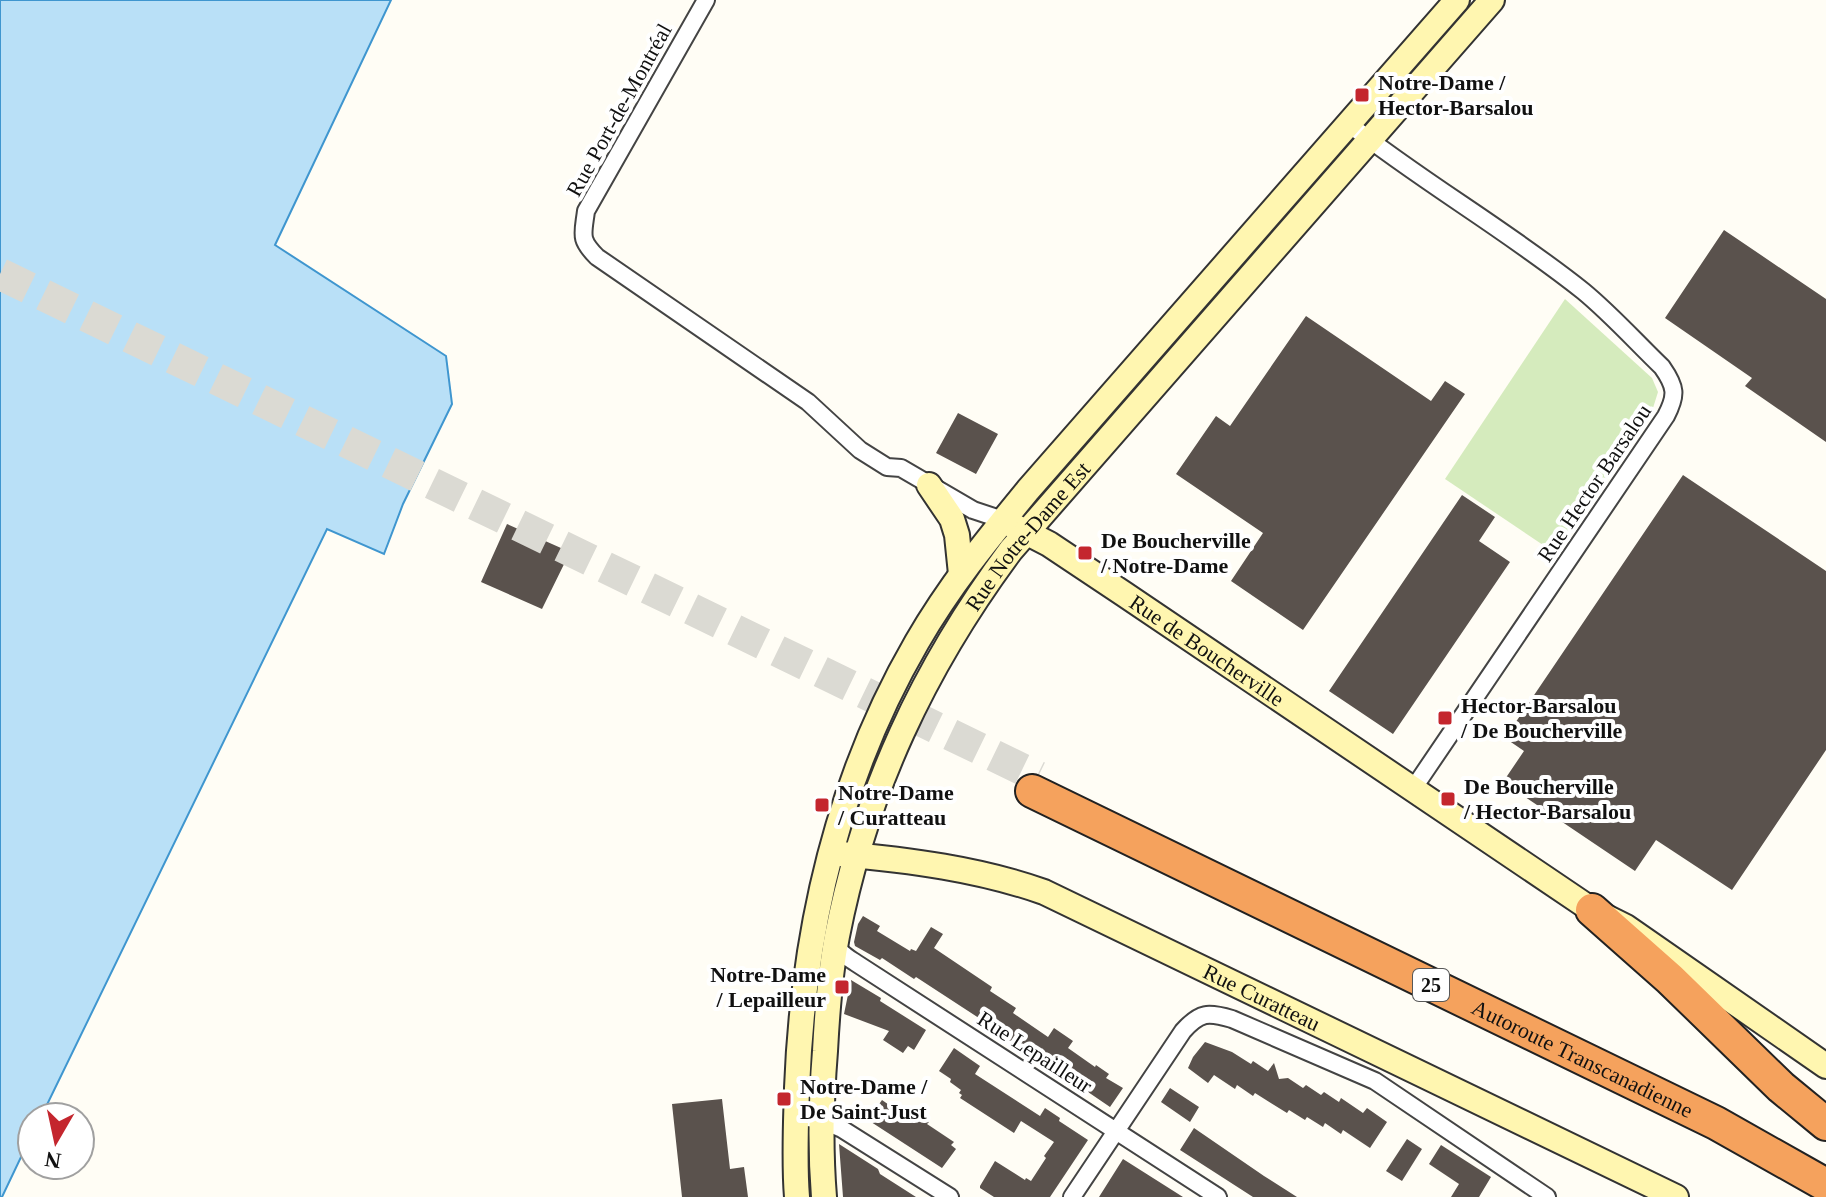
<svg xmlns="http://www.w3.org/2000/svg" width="1826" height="1197" font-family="'Times New Roman',serif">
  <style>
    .green { fill: #d5ebbd }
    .water { fill: #b9e0f7; stroke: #3f96cf; stroke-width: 2 }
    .building { fill: #5a524d }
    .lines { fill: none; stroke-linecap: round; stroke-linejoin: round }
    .highway-tunnel { stroke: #dbdad3; stroke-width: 32; stroke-dasharray: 32 16; stroke-linecap: butt }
    .street-casing { stroke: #444; stroke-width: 20 }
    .secondary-casing { stroke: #333; stroke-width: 28 }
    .highway-casing { stroke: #222; stroke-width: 36 }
    .street { stroke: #fff; stroke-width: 16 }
    .secondary { stroke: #fff6b0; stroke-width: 24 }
    .highway { stroke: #f5a25d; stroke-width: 32 }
    .poi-dot { fill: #c4262e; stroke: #fff; stroke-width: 3 }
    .labels { text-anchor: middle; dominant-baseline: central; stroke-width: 8; stroke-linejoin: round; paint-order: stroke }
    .shield { fill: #fff; stroke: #585858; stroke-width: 2 }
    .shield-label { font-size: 20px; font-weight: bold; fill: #111 }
    .poi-label { font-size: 22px; font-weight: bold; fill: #111; stroke: #fff; text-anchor: start }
    .street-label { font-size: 22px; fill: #111; stroke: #fff }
  </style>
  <rect width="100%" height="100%" fill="#fffdf5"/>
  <path class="green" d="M 1565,299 L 1652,378 L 1658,392 L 1653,408 L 1555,553 L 1445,479 Z"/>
  <path class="water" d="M 0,0 L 391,0 L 275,245 L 446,356 L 452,404 L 403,504 L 384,554 L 327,529 L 41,1117 L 32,1117 L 32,1134 L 2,1197 L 0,1197 Z"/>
  <path class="building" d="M 1724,230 L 1826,299 L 1826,442 L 1745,386 L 1752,378 L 1665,318 Z
    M 1306,316 L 1431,401 L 1445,381 L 1465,394 L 1303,630 L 1231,581 L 1263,533 L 1176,474 L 1216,416 L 1230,426 Z
    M 958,413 L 998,434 L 976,474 L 936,453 Z
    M 1683,475 L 1826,571 L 1826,750 L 1732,890 L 1656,840 L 1635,871 L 1503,782 L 1524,751 L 1505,738 Z
    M 1462,495 L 1495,517 L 1479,541 L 1510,562 L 1393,734 L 1329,691 Z
    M 507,524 L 570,552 L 542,609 L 481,582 Z
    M 863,916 L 880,926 L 877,931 L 910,951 L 911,949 L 916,951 L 931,927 L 943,934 L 934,948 L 992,987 L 990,991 L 1016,1008 L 1013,1013 L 1048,1037 L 1054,1028 L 1073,1041 L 1068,1048 L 1095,1067 L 1096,1065 L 1109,1074 L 1106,1078 L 1123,1088 L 1110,1107 L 1028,1051 L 1027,1052 L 983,1024 L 985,1022 L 916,977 L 914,979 L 882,958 L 880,960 L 855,946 L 854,942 L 858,924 Z
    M 851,980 L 881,998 L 880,1001 L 926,1030 L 914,1050 L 908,1046 L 903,1053 L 883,1040 L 889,1031 L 844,1014 Z
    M 1205,1042 L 1232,1052 L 1251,1064 L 1253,1061 L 1268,1071 L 1274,1063 L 1279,1079 L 1288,1078 L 1303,1088 L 1306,1085 L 1321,1095 L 1324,1092 L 1339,1102 L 1341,1098 L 1363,1113 L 1367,1108 L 1387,1122 L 1370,1148 L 1343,1130 L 1341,1134 L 1325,1123 L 1323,1127 L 1307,1117 L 1305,1120 L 1289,1110 L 1287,1113 L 1255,1093 L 1253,1096 L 1237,1085 L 1235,1089 L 1214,1075 L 1208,1083 L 1188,1068 L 1193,1057 Z
    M 954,1048 L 980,1066 L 975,1074 L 1040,1116 L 1045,1108 L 1060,1118 L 1059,1121 L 1088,1140 L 1050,1197 L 994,1197 L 980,1188 L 980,1186 L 995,1161 L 1025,1180 L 1026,1178 L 1031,1181 L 1046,1158 L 1044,1156 L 1054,1142 L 1021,1121 L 1014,1133 L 960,1098 L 962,1095 L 959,1093 L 961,1090 L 950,1082 L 951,1079 L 939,1071 Z
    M 1170,1088 L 1199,1107 L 1190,1122 L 1161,1102 Z
    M 722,1099 L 730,1169 L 744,1167 L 748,1197 L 682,1197 L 672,1104 Z
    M 882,1100 L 912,1121 L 916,1114 L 929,1122 L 927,1124 L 954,1142 L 951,1145 L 956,1149 L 942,1168 L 868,1120 Z
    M 1194,1128 L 1264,1176 L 1297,1197 L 1253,1197 L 1180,1150 Z
    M 1407,1139 L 1422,1149 L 1402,1181 L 1386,1171 Z
    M 839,1144 L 878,1169 L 880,1174 L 916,1197 L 843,1197 Z
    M 1441,1145 L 1491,1177 L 1479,1197 L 1451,1197 L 1459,1184 L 1429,1164 Z
    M 1123,1159 L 1183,1197 L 1099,1197 Z"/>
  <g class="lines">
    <path class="highway-tunnel" d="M 0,274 L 1038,777"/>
    <g class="street-casing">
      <path id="street" d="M 706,0 L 586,211 C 583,235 579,239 597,257 L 808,402 L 860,450 L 887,467 L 901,468 L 973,510 L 1003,520
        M 1349,124 C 1424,183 1508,231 1583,291 C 1611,314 1636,342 1662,367 C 1676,387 1677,395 1666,416 L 1413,789
        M 836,941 C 837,952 847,957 856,963 L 1218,1197
        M 796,1116 L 821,1120 L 842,1129 L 950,1197
        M 1072,1197 L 1183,1031 C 1200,1012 1208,1012 1232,1019 L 1375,1081 L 1547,1197"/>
    </g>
    <g class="secondary-casing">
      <g id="secondary">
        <path d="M 929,485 L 952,519 L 957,535 L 961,574"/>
        <path id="s1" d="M 1012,525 L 1049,544 L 1124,594 L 1592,910 L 1626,927 L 1826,1066"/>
        <path id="s2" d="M 840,854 C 909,860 979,869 1044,892 L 1676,1197"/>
        <path d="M 797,1197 C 794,1161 796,1124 797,1088 C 803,931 838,778 917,642 C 950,585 987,540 1028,490 L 1457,0"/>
        <path id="s3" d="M 824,1197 C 820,1148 821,1100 825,1051 C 827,1013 830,973 837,936 C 865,792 924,667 1011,550 L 1492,0"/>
      </g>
    </g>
    <g class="highway-casing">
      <g id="highway">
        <path id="s4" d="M 1032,791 L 1716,1123 L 1826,1185"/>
        <path d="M 1592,910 L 1670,979 L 1781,1087 L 1826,1124"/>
      </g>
    </g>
    <use href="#street" class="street"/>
    <use href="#secondary" class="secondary"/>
    <use href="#highway" class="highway"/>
  </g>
  <g class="poi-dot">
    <rect x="1354" y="87" width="16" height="16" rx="4"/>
    <rect x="1077" y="545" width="16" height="16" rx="4"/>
    <rect x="1437" y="710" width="16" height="16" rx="4"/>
    <rect x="1440" y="791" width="16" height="16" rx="4"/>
    <rect x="814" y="797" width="16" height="16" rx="4"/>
    <rect x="834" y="979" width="16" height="16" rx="4"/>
    <rect x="776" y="1091" width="16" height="16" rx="4"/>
  </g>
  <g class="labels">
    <rect class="shield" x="1413" y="969" width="36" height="32" rx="6"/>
    <g class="shield-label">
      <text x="1431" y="985">25</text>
    </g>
    <g class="poi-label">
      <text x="1378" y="82">Notre-Dame /<tspan x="1378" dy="25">Hector-Barsalou</tspan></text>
      <text x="1101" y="540">De Boucherville<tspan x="1101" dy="25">/ Notre-Dame</tspan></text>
      <text x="1461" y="705">Hector-Barsalou<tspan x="1461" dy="25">/ De Boucherville</tspan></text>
      <text x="1464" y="786">De Boucherville<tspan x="1464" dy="25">/ Hector-Barsalou</tspan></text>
      <text x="838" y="792">Notre-Dame<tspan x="838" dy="25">/ Curatteau</tspan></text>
      <text x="826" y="974" text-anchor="end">Notre-Dame<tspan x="826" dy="25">/ Lepailleur</tspan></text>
      <text x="800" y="1086">Notre-Dame /<tspan x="800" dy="25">De Saint-Just</tspan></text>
    </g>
    <g class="street-label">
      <text transform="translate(619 110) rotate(-61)">Rue Port-de-Montréal</text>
      <text transform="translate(1594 483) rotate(-56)">Rue Hector Barsalou</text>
      <text stroke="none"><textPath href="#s3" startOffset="710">Rue Notre-Dame Est</textPath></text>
      <text stroke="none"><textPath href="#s1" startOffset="232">Rue de Boucherville</textPath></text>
      <text stroke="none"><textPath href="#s2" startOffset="450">Rue Curatteau</textPath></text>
      <text transform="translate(1035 1052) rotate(33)">Rue Lepailleur</text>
      <text stroke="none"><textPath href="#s4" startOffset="612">Autoroute Transcanadienne</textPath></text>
    </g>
  </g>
  <g transform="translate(56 1141) rotate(189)"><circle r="38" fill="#ffffff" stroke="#a0a0a0" stroke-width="2"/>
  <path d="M0-6L14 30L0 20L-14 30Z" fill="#c4262e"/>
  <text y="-12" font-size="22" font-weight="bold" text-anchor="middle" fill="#111111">N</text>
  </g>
</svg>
